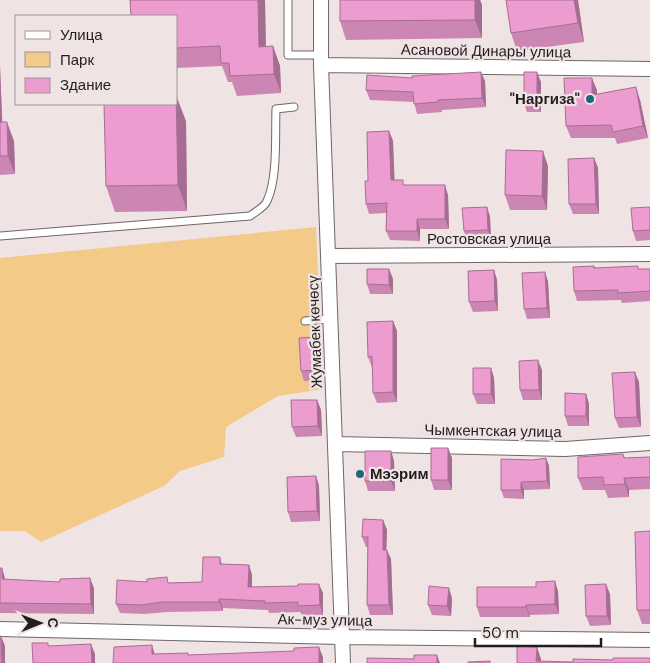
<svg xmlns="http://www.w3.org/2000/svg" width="650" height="663" font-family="'DM Sans',sans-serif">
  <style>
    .green { fill: #f3ca88 }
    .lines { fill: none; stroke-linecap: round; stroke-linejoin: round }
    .lane-casing { stroke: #706667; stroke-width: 9 }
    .street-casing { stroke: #706667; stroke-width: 16 }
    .lane { stroke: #fff; stroke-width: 7 }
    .street { stroke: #fff; stroke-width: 14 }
    .wall { fill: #cc86b3 }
    .shaded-wall { fill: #a66d92 }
    .building { fill: #ed9cd0; stroke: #a66d92 }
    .poi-dot { fill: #1f6874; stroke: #efe3e4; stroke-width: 2 }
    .labels { text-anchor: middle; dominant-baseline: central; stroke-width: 4.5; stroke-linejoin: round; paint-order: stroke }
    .street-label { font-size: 15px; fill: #221d1e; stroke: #efe3e4 }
    .poi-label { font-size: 15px; font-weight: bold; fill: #221d1e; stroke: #efe3e4; text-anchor: end }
  </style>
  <rect width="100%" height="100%" fill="#efe3e4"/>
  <path class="green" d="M 316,227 L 323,389 L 278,396 L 226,427 L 224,457 L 180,471 L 164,486 L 41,542 L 25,531 L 0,531 L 0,258 Z"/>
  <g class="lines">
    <g class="lane-casing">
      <path id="lane" d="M 288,0 L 288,55 L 321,55
        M 0,236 L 250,216 C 255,212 265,207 267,201 C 278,178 275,134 276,109 L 294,107
        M 305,321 L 330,319"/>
    </g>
    <g class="street-casing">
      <path id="street" d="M 321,0 L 321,65 L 343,663
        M 321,65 L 650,69
        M 328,256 L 650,254
        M 335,444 L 565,449 L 650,443
        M 0,629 L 341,637 L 650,640"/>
    </g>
    <use href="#lane" class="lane"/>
    <use href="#street" class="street"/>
  </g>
  <path class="wall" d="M 265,0 L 266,47 L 273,46 L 280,66 L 281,93 L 237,96 L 232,82 L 228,82 L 222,66 L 176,68 L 176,16 Z
    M 340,0 L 480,0 L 482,5 L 482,38 L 346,40 L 340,21 Z
    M 506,0 L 578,0 L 584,42 L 517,51 L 511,33 Z
    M 0,66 L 2,122 L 14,141 L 15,174 L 0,175 Z
    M 485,81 L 486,107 L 442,110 L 442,112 L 417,114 L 414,102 L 370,100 L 366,90 Z
    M 541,82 L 541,112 L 527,112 L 524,102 Z
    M 597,90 L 597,95 L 640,100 L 648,138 L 617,144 L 615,138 L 571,138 L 566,126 Z
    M 186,121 L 187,211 L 115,212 L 106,186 Z
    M 389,131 L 393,141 L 394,180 L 405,185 L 448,195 L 449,229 L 420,229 L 420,241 L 390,240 L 386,231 L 386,213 L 369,214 L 366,204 L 368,181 Z
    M 594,158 L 598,168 L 599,214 L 573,214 L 569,204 Z
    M 548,166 L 547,210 L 510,210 L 505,195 Z
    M 487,207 L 490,217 L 491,240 L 467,241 L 464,231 Z
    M 650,207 L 650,240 L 636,241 L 633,231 Z
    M 594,266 L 595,268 L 650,269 L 650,301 L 622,303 L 621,300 L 577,301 L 574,291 Z
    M 389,269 L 393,279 L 393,294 L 370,294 L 367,284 Z
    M 494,270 L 497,280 L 498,311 L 473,312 L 469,302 Z
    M 545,272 L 548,282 L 550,318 L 527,319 L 524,309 Z
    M 393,321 L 397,331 L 397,402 L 377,403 L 373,393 L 373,366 L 372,367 L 368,357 Z
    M 319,347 L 320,380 L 304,381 L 301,371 Z
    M 491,368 L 494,378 L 495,404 L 477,404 L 473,394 Z
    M 542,370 L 542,400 L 523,400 L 520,390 Z
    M 639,382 L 641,427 L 619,428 L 615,418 Z
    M 586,394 L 589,404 L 589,426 L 568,426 L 565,416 Z
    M 317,400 L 321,410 L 322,436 L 296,437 L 292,427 Z
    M 448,448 L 452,458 L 452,490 L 434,490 L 431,480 Z
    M 391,451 L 394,461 L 395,491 L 368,491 L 365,481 Z
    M 623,454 L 625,458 L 650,457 L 650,489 L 629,490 L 629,497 L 608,498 L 605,490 L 583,490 L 578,478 Z
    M 546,458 L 549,466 L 550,489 L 524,490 L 524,499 L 504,498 L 501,490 L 533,460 Z
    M 316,476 L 319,486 L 320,521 L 291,522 L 288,512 Z
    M 383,520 L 387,530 L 386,550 L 391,559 L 393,615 L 370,615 L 367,605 L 368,547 L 366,547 L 362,537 Z
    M 650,531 L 650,624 L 642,624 L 637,610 Z
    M 220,557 L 222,564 L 249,565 L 252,575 L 252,587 L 323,593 L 323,615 L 302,615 L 300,612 L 269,613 L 268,610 L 223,608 L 223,611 L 167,612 L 144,614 L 120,613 L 116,604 L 147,582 L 169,583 L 202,582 Z
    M 0,568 L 5,579 L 94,588 L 94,614 L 0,613 Z
    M 558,591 L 559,614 L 530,615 L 530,617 L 480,617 L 477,607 Z
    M 610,594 L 611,625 L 590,626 L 586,616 Z
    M 452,598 L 451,616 L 432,615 L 428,605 Z"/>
  <path class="shaded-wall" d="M 258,0 L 265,0 L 266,66 L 259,47 Z
    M 475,0 L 480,0 L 482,5 L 482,38 L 475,20 Z
    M 574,0 L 578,0 L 584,42 L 578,23 Z
    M 273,46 L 280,66 L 281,93 L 274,74 Z
    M 0,66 L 3,141 L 0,134 Z
    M 481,72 L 485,81 L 486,107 L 482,98 Z
    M 537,72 L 541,82 L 541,112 L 537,102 Z
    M 592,78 L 597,90 L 597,108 L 592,95 Z
    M 636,87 L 640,100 L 648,138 L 643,126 Z
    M 176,95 L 186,121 L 187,211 L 178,185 Z
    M 7,122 L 14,141 L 15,174 L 8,156 Z
    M 389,131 L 393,141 L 395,190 L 391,180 Z
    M 543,151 L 548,166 L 547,210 L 542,196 Z
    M 594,158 L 598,168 L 599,214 L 596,204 Z
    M 445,185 L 448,195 L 449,229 L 445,219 Z
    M 487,207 L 490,217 L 491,240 L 488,230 Z
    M 417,219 L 420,229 L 420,241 L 417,231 Z
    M 389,269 L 393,279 L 393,294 L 389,285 Z
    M 494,270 L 497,280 L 498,311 L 495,301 Z
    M 545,272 L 548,282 L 550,318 L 547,308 Z
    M 393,321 L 397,331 L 397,402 L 393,392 Z
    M 315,337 L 319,347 L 320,380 L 317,370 Z
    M 538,360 L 542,370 L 542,400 L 539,390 Z
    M 491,368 L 494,378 L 495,404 L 491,394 Z
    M 635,372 L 639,382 L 641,427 L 637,417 Z
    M 586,394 L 589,404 L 589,426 L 586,416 Z
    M 317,400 L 321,410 L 322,436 L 318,426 Z
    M 448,448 L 452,458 L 452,490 L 448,480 Z
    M 391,451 L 394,461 L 395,491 L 391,481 Z
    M 546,458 L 549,466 L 550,489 L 547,481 Z
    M 316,476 L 319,486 L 320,521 L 317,511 Z
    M 624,478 L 629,490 L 629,497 L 625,484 Z
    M 521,482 L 524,490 L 524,499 L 521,490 Z
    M 383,520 L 387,530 L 386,559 L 383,550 Z
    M 387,550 L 391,559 L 393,615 L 389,605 Z
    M 249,565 L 252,575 L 252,596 L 248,587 Z
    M 2,568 L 5,578 L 2,579 Z
    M 90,578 L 94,588 L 94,614 L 91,604 Z
    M 555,581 L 558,591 L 559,614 L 555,604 Z
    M 319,584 L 323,593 L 323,615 L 320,605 Z
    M 606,584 L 610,594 L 611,625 L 607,616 Z
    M 449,588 L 452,598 L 451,616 L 447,606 Z
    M 219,599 L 223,608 L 223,611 L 219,602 Z
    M 526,605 L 530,615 L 530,617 L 526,607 Z
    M 1,636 L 5,646 L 5,663 L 2,663 Z
    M 91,644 L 95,654 L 95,663 L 92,663 Z
    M 152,645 L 155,655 L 152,654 Z
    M 319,647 L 323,657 L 323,663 L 319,663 Z
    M 537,647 L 541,659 L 541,663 L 536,661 Z
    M 437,655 L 440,663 L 437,663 Z"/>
  <path class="building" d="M 130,0 L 258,0 L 259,47 L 273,46 L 274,74 L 230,76 L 229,63 L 221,63 L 220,46 L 176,48 L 176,16 L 131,16 Z
    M 340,0 L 475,0 L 475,20 L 340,21 Z
    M 506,0 L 574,0 L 578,23 L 511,33 Z
    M 481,72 L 482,98 L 438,100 L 438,102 L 414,104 L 413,92 L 366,90 L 367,75 L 412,78 L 412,76 Z
    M 524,72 L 537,72 L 537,102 L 524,102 Z
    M 564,78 L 592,78 L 592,95 L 636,87 L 643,126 L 613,132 L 611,125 L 566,126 Z
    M 176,95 L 178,185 L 106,186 L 104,104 L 176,104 Z
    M 0,122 L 7,122 L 8,156 L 0,156 Z
    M 389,131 L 391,180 L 403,180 L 403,185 L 445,185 L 445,219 L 417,219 L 417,231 L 386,231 L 387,203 L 366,204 L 365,181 L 368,181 L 367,132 Z
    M 506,150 L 543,151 L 542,196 L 505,195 Z
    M 594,158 L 596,204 L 569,204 L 568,159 Z
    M 487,207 L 488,230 L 464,231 L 462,208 Z
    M 650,207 L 650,230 L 633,231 L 631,208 Z
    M 594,266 L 594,268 L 638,266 L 638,269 L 650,269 L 650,291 L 618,293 L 618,290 L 574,291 L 573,267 Z
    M 367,269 L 389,269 L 389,285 L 367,284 Z
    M 494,270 L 495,301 L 469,302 L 468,271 Z
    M 545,272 L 547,308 L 524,309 L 522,273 Z
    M 393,321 L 393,392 L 373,393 L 372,356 L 368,357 L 367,322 Z
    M 315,337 L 317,370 L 301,371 L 299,338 Z
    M 538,360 L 539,390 L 520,390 L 519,361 Z
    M 473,368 L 491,368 L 491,394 L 473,394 Z
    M 635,372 L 637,417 L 615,418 L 612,373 Z
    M 565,393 L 586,394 L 586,416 L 565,416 Z
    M 291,400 L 317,400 L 318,426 L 292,427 Z
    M 431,448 L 448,448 L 448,480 L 431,480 Z
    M 365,451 L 391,451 L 391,481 L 365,481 Z
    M 623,454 L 624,458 L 650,457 L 650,477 L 624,478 L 625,484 L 604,485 L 603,477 L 578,478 L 578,457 Z
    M 546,458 L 547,481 L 521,482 L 521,490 L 501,490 L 501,459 L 533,460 Z
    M 316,476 L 317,511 L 288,512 L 287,477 Z
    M 363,519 L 383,520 L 383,550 L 387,550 L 389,605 L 367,605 L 368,537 L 362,537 Z
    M 650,531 L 650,610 L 637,610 L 635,532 Z
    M 203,557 L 220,557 L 220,564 L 249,565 L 248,587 L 298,586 L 298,584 L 319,584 L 320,605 L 298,606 L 298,602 L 265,603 L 265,601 L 219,599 L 219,602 L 163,602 L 141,605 L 116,604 L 117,580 L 147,582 L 147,579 L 167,577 L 168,583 L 202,582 Z
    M 0,568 L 2,568 L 2,579 L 60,582 L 60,579 L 90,578 L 91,604 L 0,603 Z
    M 555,581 L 555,604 L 526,605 L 526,607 L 477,607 L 477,587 L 536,587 L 536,582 Z
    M 606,584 L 607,616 L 586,616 L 585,585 Z
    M 429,586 L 449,588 L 447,606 L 428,605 Z
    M 0,636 L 1,636 L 2,663 L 0,663 Z
    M 32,643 L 48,643 L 48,646 L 91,644 L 92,663 L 33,663 Z
    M 152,645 L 152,654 L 188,653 L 188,655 L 294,651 L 294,648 L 319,647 L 319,663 L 113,663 L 114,647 Z
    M 517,646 L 537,647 L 536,661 L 573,662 L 573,659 L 613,660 L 613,658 L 650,658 L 650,663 L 517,663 Z
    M 414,655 L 437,655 L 437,663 L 367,663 L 367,658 L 414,659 Z
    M 490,661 L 490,663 L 468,663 L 468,662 Z"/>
  <g class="poi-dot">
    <circle cx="590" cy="99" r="5"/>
    <circle cx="360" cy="474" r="5"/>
  </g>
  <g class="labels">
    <g class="street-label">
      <text transform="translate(486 51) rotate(1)">Асановой Динары улица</text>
      <text x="489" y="239">Ростовская улица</text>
      <text transform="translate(315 332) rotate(-92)">Жумабек көчөсү</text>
      <text transform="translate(493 431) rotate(1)">Чымкентская улица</text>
      <text transform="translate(325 620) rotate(1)">Ак-муз улица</text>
    </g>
    <g class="poi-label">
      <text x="580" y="99">"Наргиза"</text>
      <text x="370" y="474" text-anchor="start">Мээрим</text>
    </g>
  </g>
  <rect x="15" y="15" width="162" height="90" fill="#efe3e4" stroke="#9d9495"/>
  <rect x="25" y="31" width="25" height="8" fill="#ffffff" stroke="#9d9495"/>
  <text x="60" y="40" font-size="15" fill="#221d1e">Улица</text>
  <rect x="25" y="52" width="25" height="15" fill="#f3ca88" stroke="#9d9495"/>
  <text x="60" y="65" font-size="15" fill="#221d1e">Парк</text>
  <rect x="25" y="78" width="25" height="15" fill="#ed9cd0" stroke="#9d9495"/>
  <text x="60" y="90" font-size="15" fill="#221d1e">Здание</text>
  <g transform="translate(40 623) rotate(89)" stroke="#efe3e4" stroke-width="4" paint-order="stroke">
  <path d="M0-4L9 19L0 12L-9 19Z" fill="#221d1e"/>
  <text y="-8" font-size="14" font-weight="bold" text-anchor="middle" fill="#221d1e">С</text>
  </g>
  <path d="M475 638v8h126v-8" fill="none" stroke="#221d1e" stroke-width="2.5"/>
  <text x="482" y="638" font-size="15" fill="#221d1e" stroke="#efe3e4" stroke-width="4" paint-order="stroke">50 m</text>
</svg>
